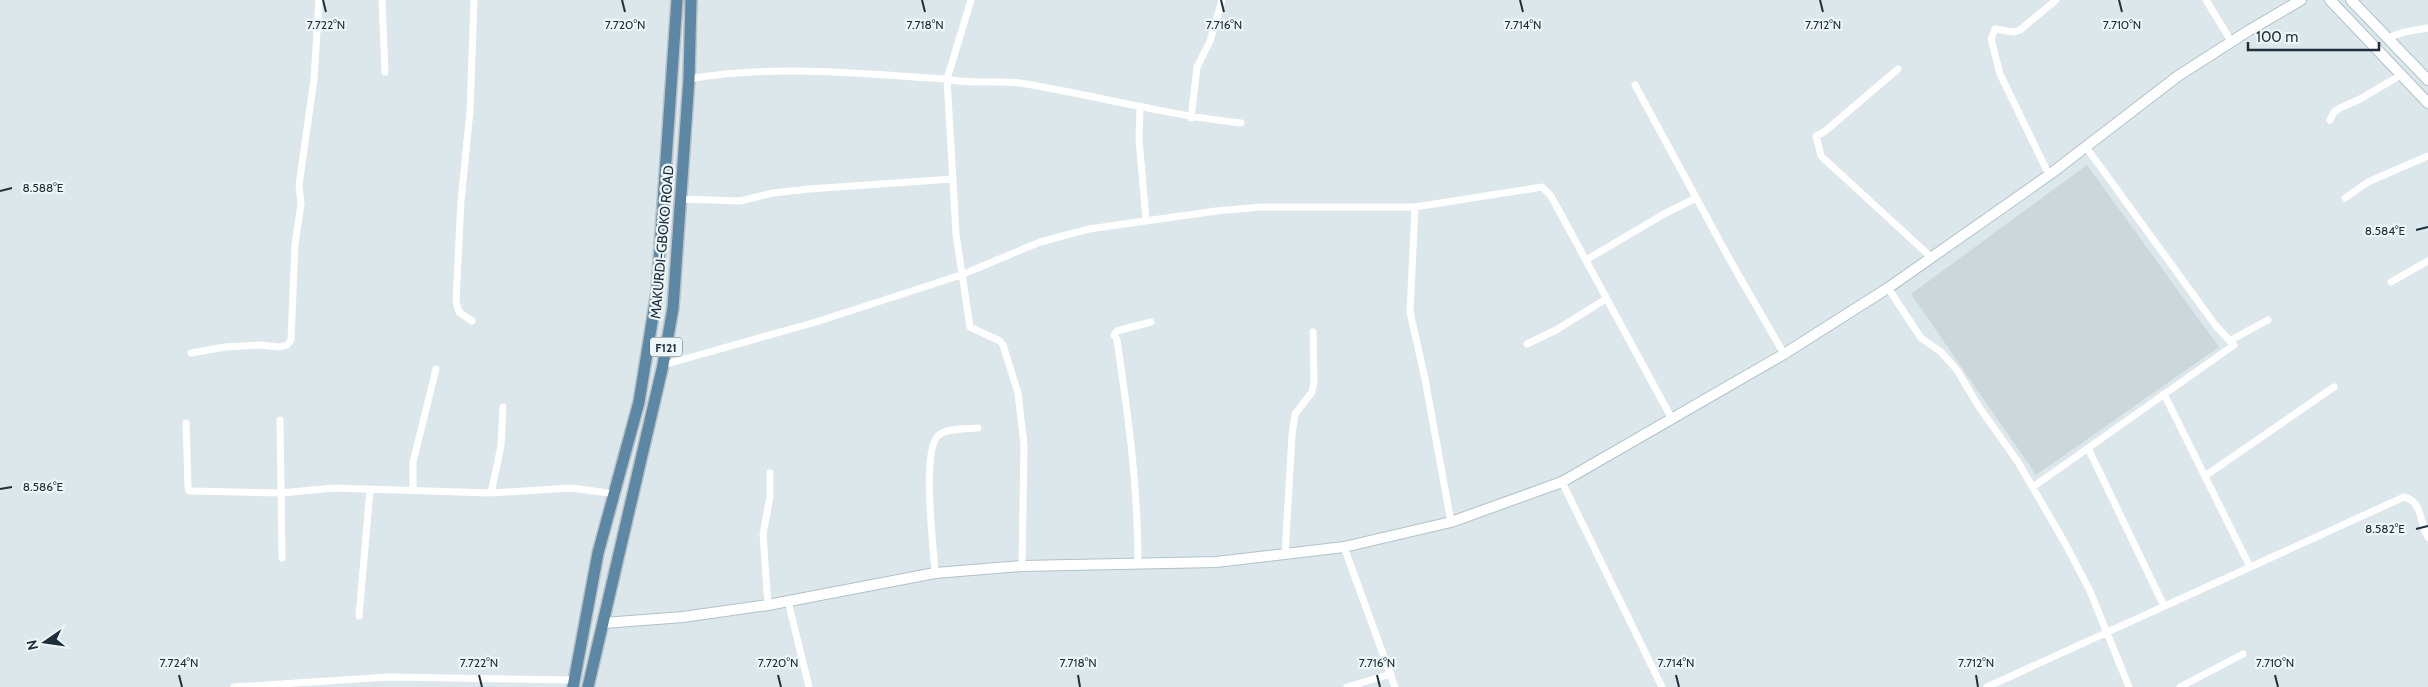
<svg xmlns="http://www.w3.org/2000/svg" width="2428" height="687" font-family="Cabin,sans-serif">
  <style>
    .built { fill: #cbd7da }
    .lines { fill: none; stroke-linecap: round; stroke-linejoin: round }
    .secondary-casing { stroke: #afc3cb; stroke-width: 12 }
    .primary-casing { stroke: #bbc1c4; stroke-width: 14 }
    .street { stroke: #fff; stroke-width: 7 }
    .secondary { stroke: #fff; stroke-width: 10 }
    .primary { stroke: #5c87a5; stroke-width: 11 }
    .ticks { fill: none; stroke: #1d2f3b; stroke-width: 2 }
    .labels { text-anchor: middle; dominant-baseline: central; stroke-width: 4.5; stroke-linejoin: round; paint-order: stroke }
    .shield { fill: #edf5f7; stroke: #5b6a73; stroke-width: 1 }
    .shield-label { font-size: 12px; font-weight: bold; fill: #1d2f3b }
    .street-label { font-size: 14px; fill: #1d2f3b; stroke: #edf5f7 }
    .ticks-label { font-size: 12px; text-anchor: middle; fill: #1d2f3b; stroke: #edf5f7; stroke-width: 4.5; stroke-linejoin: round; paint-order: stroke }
  </style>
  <rect width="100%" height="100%" fill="#dce7eb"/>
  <path class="built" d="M 2087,165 L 2219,347 L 2036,475 L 1911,294 Z"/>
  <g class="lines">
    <g class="secondary-casing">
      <path id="secondary" d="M 2330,0 L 2428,103
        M 2351,0 L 2428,80
        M 604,623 L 683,617 L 768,605 L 935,573 L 1022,566 L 1216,562 L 1344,547 L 1451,522 L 1562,482 L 1784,354 L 1888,288 L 2049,175 L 2178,76 L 2248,31 L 2301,0"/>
    </g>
    <g class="primary-casing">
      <path id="primary" d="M 573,687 L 598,553 L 639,402 L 657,291 L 677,0
        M 588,687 L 663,365 L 673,308 L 689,79 L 691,0"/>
    </g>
    <path class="street" d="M 382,0 L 385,72
      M 971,0 L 947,79 L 956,234 L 970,327 L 1000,341 L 1003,345 L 1018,393 L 1024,445 L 1022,566
      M 2206,0 L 2231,41
      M 2387,38 L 2404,32 L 2428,28
      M 1898,69 L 1824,132 L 1816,136 L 1821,156 L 1932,258
      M 689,79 C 775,64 861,74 947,79 C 971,85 996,80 1020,83 C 1094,95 1166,115 1241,123
      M 1635,85 L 1731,262 L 1784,354
      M 1140,107 L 1139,139 L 1146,220
      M 1191,118 L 1197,67 L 1210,41 L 1222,0
      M 2330,120 L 2334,112 L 2340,108 L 2360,99 L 2401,75
      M 2049,175 L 2000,74 L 1991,39 L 1995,29 L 2014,32 L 2020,30 L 2056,0
      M 2345,198 L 2368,182 L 2428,156
      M 681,199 L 740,201 L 773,193 L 809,189 L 953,179
      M 1415,207 L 1410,312 L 1425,379 L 1451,522
      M 1586,260 L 1664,214 L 1696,198
      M 2391,282 L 2428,261
      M 1888,288 L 1921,338 L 1941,352 L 1957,370 L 1979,407 L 2018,462 L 2066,545 L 2090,591 L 2129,687
      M 472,321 L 459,312 L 456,301 L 461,201 L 470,111 L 474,0
      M 2231,340 L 2268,320
      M 1527,344 L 1556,330 L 1606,299
      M 191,353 L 225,347 L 260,345 L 280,347 L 287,345 L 291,340 L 295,244 L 301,204 L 299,185 L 314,79 L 319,0
      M 663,365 L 816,322 L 961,275 L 1040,242 L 1089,229 L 1216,211 L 1262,207 L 1415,207 L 1542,187 L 1551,196 L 1672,419
      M 2164,394 L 2250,567
      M 280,420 L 282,558
      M 186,423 L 188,487 L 189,491 L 193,491 L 281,493 L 334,488 L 491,493 L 571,488 L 616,494
      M 2088,448 L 2164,606
      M 2205,476 L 2334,387
      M 1562,482 L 1662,687
      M 2033,487 L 2234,345 L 2216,326 L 2086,147
      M 413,489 L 413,462 L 436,369
      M 491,493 L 501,446 L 503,407
      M 1344,547 L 1395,687
      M 1285,555 L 1292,435 L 1295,414 L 1312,392 L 1314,382 L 1313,332
      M 1138,562 C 1138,487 1128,414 1117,340 L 1114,335 L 1117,331 L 1151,322
      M 935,573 C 934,548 920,446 940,434 C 950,428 967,429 978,428
      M 788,601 L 809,687
      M 768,605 L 763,534 L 770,497 L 770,473
      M 359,616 L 370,490
      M 234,687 L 389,677 L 574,680
      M 1347,687 L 1391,674
      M 1987,687 L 2404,497 C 2423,501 2419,523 2428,537
      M 2180,687 L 2243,654"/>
    <use href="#secondary" class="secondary"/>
    <use href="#primary" class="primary"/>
  </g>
  <path class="ticks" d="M 323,0 L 326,12M 622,0 L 625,12M 922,0 L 925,12M 1221,0 L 1224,12M 1520,0 L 1523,12M 1820,0 L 1823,12M 2119,0 L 2122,12M 0,191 L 12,188M 2416,230 L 2428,227M 0,489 L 12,487M 2416,529 L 2428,526M 179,675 L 182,687M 479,675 L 482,687M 778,675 L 781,687M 1078,675 L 1080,687M 1377,675 L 1380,687M 1676,675 L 1679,687M 1976,675 L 1978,687M 2275,675 L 2278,687"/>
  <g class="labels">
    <rect class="shield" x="650" y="337.5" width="32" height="19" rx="4"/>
    <g class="shield-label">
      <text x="666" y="347">F121</text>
    </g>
    <g class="street-label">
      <text transform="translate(662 242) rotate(-85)">MAKURDI-GBOKO ROAD</text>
    </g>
  </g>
  <g class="ticks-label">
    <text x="326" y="29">7.722°N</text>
    <text x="625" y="29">7.720°N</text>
    <text x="925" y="29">7.718°N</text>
    <text x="1224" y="29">7.716°N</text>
    <text x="1523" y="29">7.714°N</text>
    <text x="1823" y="29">7.712°N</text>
    <text x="2122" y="29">7.710°N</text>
    <text x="43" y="192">8.588°E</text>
    <text x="2385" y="235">8.584°E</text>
    <text x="43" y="491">8.586°E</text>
    <text x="2385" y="533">8.582°E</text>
    <text x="179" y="667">7.724°N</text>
    <text x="479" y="667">7.722°N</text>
    <text x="778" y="667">7.720°N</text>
    <text x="1078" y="667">7.718°N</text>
    <text x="1377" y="667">7.716°N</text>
    <text x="1676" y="667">7.714°N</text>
    <text x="1976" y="667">7.712°N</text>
    <text x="2275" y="667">7.710°N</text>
  </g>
  <g transform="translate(45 642) rotate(257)" stroke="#edf5f7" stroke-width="4" paint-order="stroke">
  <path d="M0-4L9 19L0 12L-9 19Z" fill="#1d2f3b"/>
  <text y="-8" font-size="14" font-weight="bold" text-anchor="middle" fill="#1d2f3b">N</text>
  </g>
  <path d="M2248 42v8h131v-8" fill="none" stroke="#1d2f3b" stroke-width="2.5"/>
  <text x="2256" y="42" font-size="15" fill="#1d2f3b" stroke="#edf5f7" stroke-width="4" paint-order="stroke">100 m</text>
</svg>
